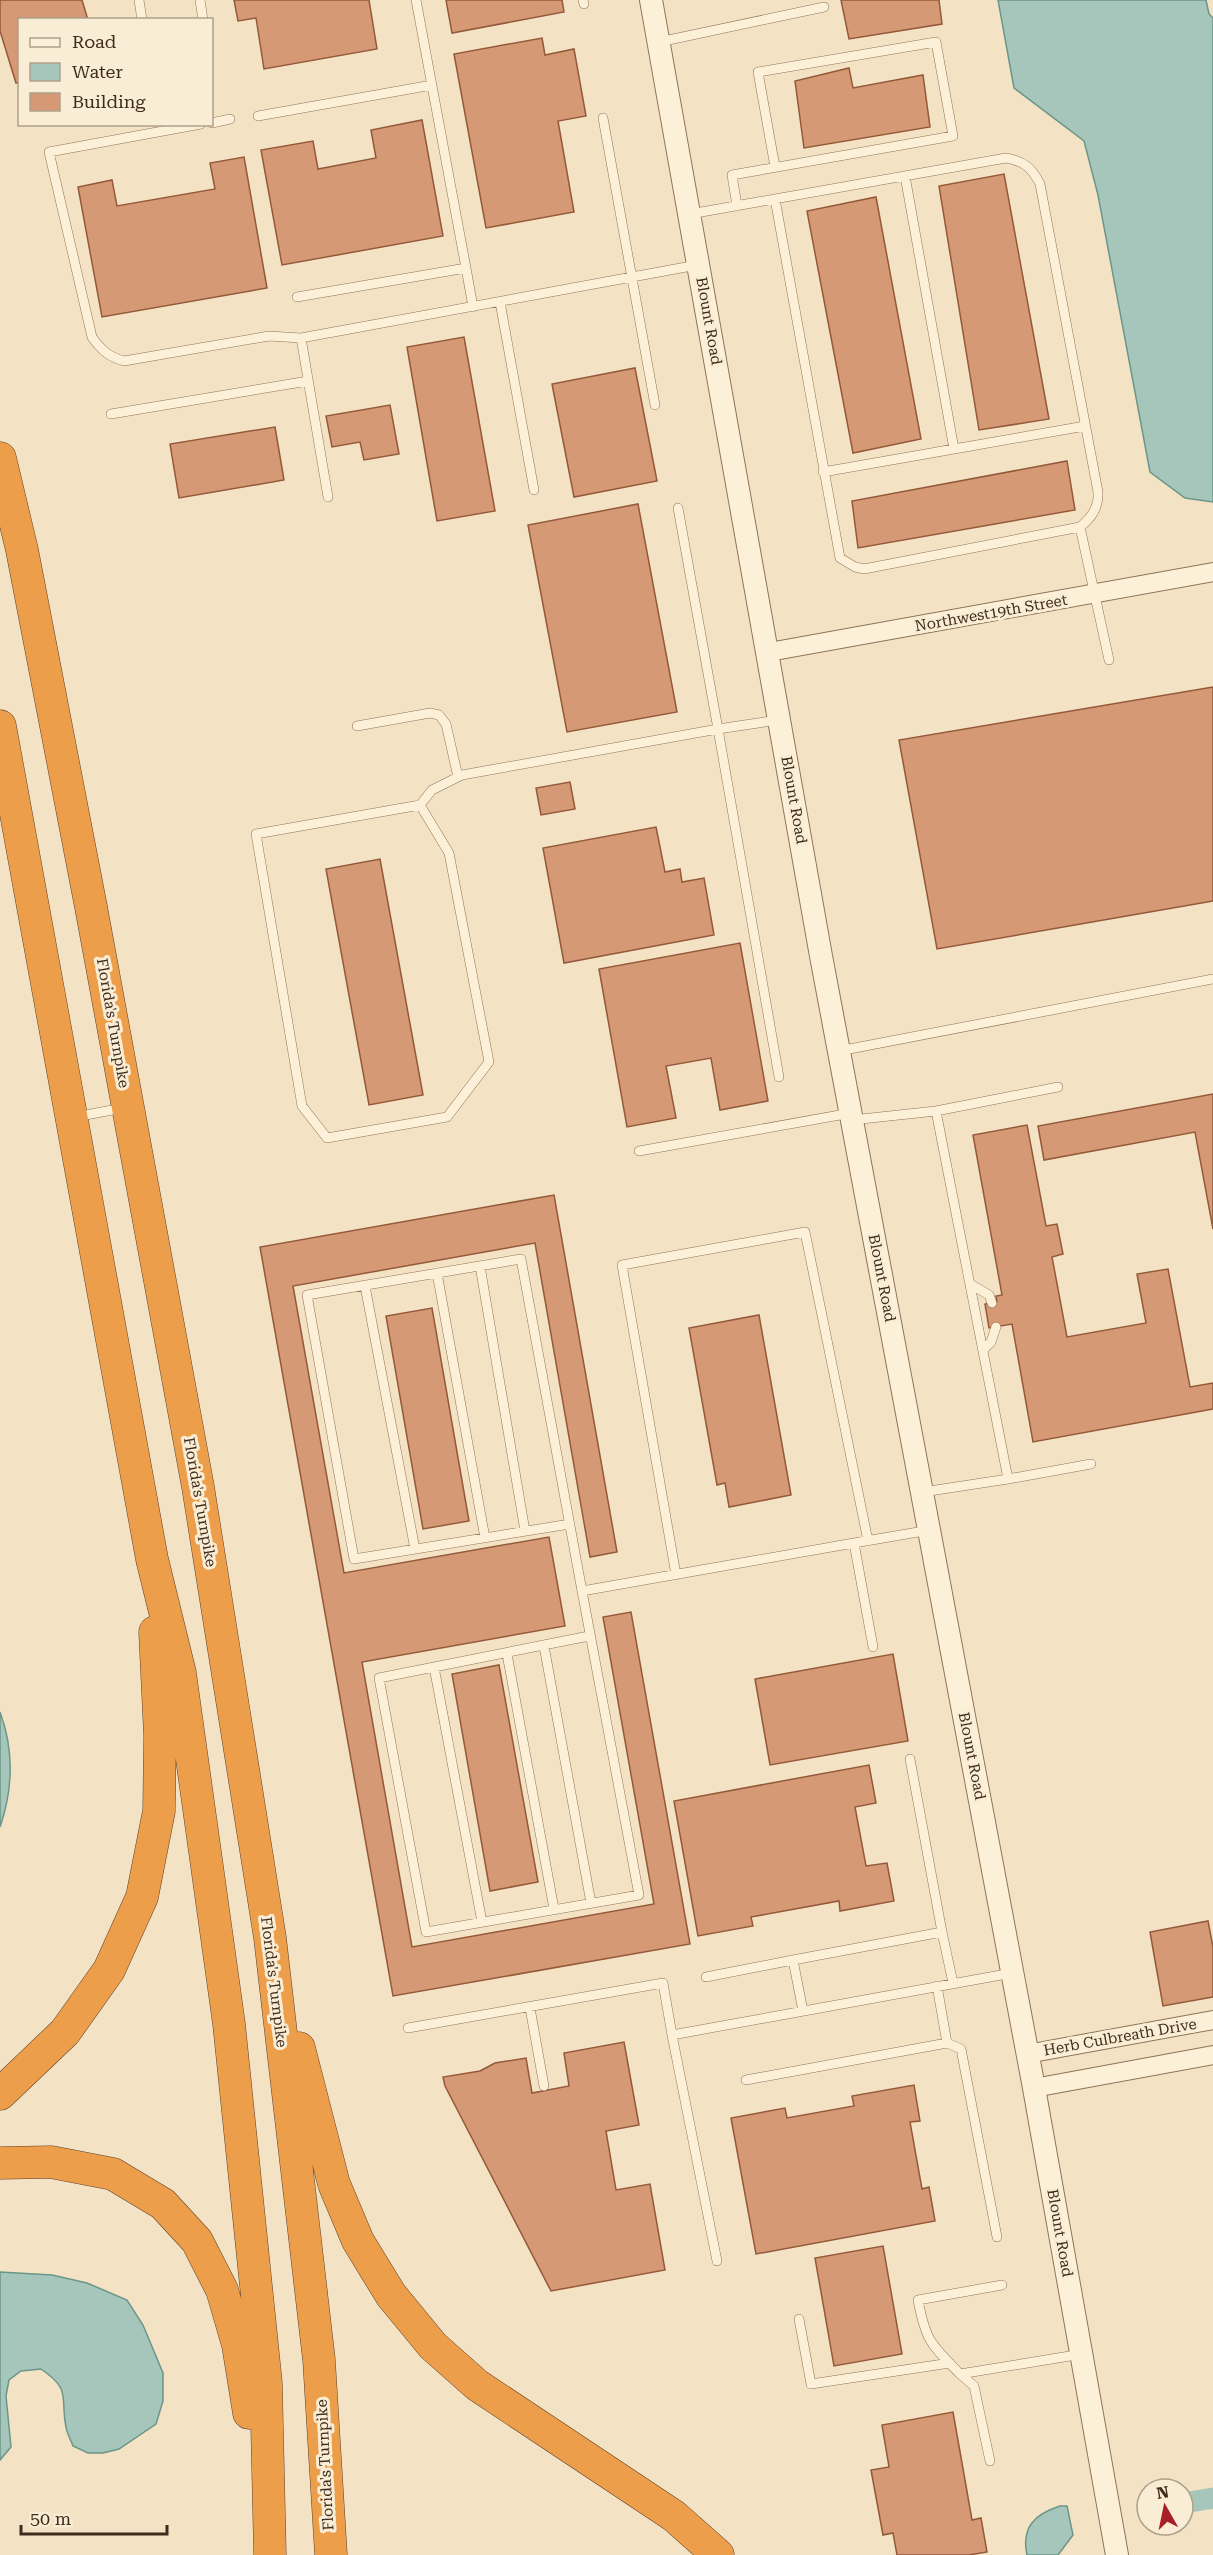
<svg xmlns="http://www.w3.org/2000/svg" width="1213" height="2555" font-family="'Roboto Serif',serif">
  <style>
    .water { fill: #a6c6bb; stroke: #6b9689; stroke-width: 1.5 }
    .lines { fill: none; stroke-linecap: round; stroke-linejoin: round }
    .canal { stroke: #a6c6bb; stroke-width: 21 }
    .building { fill: #d69975; stroke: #93593a; stroke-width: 1.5 }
    .service-casing { stroke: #917357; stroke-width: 10 }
    .minor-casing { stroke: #917357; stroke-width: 20 }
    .tertiary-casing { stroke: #917357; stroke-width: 24 }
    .motorway-casing { stroke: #5e412c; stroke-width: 33 }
    .service { stroke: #fdf0d9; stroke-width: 9 }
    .minor { stroke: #fdf0d9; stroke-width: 18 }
    .tertiary { stroke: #fdf0d9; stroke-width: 22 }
    .motorway { stroke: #ec9e4b; stroke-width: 32 }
    .labels { text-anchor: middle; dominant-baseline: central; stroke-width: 6; stroke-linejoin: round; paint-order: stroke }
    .street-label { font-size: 15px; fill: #3f2c1d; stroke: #faedd5 }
  </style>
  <rect width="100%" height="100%" fill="#f3e3c4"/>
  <path class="water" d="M 998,0 L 1206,0 L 1209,14 L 1213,18 L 1213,502 L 1185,498 L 1150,472 L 1098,195 L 1084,141 L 1014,88 Z
    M 0,1712 C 14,1750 13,1789 0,1827 Z
    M 0,2272 L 52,2275 L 87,2283 L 127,2300 L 143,2325 L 163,2373 L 163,2401 L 156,2424 L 119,2449 L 103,2453 L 88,2453 L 73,2446 C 71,2440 67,2434 66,2427 C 60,2397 72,2390 41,2369 L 21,2371 L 9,2380 L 6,2396 L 11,2447 L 0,2460 Z
    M 1060,2506 L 1067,2506 L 1073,2535 L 1058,2555 L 1027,2555 C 1021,2527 1035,2514 1060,2506 Z"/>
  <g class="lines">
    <path class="canal" d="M 1183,2503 L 1213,2498"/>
  </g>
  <path class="building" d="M 0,0 L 82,0 L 88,20 L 20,20 L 20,82 L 16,83 L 0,31 Z
    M 234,0 L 369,0 L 377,49 L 264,69 L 256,18 L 238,21 Z
    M 446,0 L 562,0 L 564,12 L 452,33 Z
    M 841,0 L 939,0 L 942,24 L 849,39 Z
    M 542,38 L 545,55 L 574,49 L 586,116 L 558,121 L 574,212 L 486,228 L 454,54 Z
    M 849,68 L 853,88 L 923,75 L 930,127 L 804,148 L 795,81 Z
    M 422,120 L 443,236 L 282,265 L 261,150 L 313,141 L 318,169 L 376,158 L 371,130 Z
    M 244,157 L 267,288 L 102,317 L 78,187 L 112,180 L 117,206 L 215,189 L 210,163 Z
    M 1004,174 L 1049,419 L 979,430 L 939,186 Z
    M 876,197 L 921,439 L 853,453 L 807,211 Z
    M 464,337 L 495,511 L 437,521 L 407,347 Z
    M 635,368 L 657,481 L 574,497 L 552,384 Z
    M 390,405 L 399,454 L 364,460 L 360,442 L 332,447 L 326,416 Z
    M 275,427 L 284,480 L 179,498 L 170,444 Z
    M 1067,461 L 1075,510 L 858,548 L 852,501 Z
    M 638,504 L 677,712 L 567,732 L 528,525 Z
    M 1213,687 L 1213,901 L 937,949 L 899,740 Z
    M 570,782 L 575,809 L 541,815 L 536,788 Z
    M 656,827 L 665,872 L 680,869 L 682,882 L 704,878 L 714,935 L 564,963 L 543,848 Z
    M 380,859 L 423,1095 L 369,1105 L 326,869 Z
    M 740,943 L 768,1101 L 720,1110 L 711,1058 L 666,1066 L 676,1118 L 627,1127 L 599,969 Z
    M 1213,1094 L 1213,1229 L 1195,1132 L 1044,1160 L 1038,1126 Z
    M 1027,1125 L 1046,1226 L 1057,1224 L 1063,1254 L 1052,1257 L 1067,1337 L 1146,1323 L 1137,1274 L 1168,1269 L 1190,1387 L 1213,1383 L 1213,1409 L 1033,1442 L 1012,1324 L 989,1328 L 985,1304 L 997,1302 L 996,1296 L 1002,1295 L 973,1135 Z
    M 554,1195 L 617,1552 L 590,1557 L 535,1243 L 293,1286 L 344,1573 L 549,1537 L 565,1626 L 362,1662 L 412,1947 L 654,1904 L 603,1617 L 631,1612 L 690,1944 L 393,1996 L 260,1247 Z
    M 432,1308 L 469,1521 L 423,1529 L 386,1316 Z
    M 759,1315 L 791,1495 L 729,1507 L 725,1483 L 717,1485 L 689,1328 Z
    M 893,1654 L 908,1741 L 770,1765 L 755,1679 Z
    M 499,1665 L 538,1882 L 490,1891 L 452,1674 Z
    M 869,1765 L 876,1803 L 855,1807 L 866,1866 L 887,1863 L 894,1901 L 840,1911 L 839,1901 L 751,1917 L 753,1926 L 698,1936 L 674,1801 Z
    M 1208,1921 L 1213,1947 L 1213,1997 L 1163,2006 L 1150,1932 Z
    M 624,2042 L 639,2125 L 606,2131 L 616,2190 L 650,2184 L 665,2270 L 551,2291 L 445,2086 L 443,2077 L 480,2071 L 495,2063 L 526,2058 L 532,2093 L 569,2086 L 564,2053 Z
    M 914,2085 L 920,2121 L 910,2122 L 922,2189 L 929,2187 L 935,2221 L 756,2254 L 731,2118 L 785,2108 L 787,2118 L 854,2106 L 852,2096 Z
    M 883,2246 L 902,2354 L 834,2366 L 815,2258 Z
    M 953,2412 L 972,2520 L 981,2518 L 987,2552 L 969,2555 L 897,2555 L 893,2533 L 883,2535 L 871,2470 L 889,2467 L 882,2425 Z"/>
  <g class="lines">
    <g class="service-casing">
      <path id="service" d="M 139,0 L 142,20
        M 200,0 L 203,20
        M 416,0 L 466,268
        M 583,0 L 584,4
        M 659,42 L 824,7
        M 258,116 L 432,85
        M 603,118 L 655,405
        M 212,123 L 230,119
        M 201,124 L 49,152 L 92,337 C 101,350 109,357 124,361 L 269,336 L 301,338
        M 737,206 L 732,175 L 953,136 L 936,42 L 758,72 L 775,167
        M 690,214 L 1006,158 C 1024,161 1032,168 1040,184 L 1098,492 C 1099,508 1091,518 1080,527 L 864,569 L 855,567 L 840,558 L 775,199
        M 297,297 L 466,268 L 473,307
        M 500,302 L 534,490
        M 111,414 L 308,381
        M 954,449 L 1085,426
        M 823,472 L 954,449 L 905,176
        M 328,497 L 301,338 L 697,265
        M 678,508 L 718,729 L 778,720
        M 1080,527 L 1109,660
        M 357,726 L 430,713 L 439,715 L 446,724 L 458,777
        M 420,805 L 449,853 L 489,1062 L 447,1117 L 327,1138 L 302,1106 L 256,834 L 420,805 L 432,790 L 462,775 L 718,729 L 779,1077
        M 839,1051 L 1213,979
        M 1058,1087 L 936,1111 L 1008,1479 L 1091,1464
        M 75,1117 L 123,1108
        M 852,1120 L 936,1111
        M 639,1151 L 851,1113
        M 480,1266 L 525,1531
        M 437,1273 L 485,1538
        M 970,1284 L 989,1295 L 992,1303
        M 365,1286 L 415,1549
        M 983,1350 L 991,1342 L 996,1327
        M 923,1492 L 1008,1479
        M 570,1524 L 354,1559 L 307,1295 L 521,1259 L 582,1591
        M 676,1575 L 622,1265 L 805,1232 L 868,1541
        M 589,1636 L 379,1678 L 426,1932 L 639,1895 L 582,1591 L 854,1543
        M 544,1646 L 591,1903
        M 873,1647 L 854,1543 L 930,1530
        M 507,1654 L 554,1909
        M 434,1667 L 482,1922
        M 910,1759 L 942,1932
        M 793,1960 L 942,1932 L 953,1983
        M 706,1977 L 793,1960 L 803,2011
        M 530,2008 L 544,2086
        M 408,2028 L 663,1983 L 672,2035 L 1012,1973
        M 672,2035 L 717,2261
        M 947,2043 L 961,2049 L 997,2237
        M 746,2080 L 947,2043 L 937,1986
        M 1002,2285 L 918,2300 C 926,2342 931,2344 960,2374 L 1082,2354
        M 799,2319 L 811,2384 L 950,2363
        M 960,2374 L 974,2386 L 990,2461"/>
    </g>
    <g class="minor-casing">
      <path id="minor" d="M 769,652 L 1213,572
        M 1027,2054 L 1213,2020
        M 1034,2088 L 1213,2055"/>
    </g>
    <g class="tertiary-casing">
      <path id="tertiary" d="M 651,0 L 821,956 L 1034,2088 L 1117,2555"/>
    </g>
    <g class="motorway-casing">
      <path id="motorway" d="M 0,458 L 22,550 L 91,907 L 198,1487 L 270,1938 L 319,2360 L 331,2555
        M 0,726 L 152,1559 L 180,1673 L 229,2024 L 266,2383 L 270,2555
        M 299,2048 L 334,2184 L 358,2241 L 391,2295 L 433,2346 L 477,2385 L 674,2516 L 718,2555
        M 0,2094 L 65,2032 L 109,1970 L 142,1897 L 159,1811 L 160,1736 L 155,1632
        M 0,2163 L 51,2162 L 113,2174 L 163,2204 L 197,2241 L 222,2290 L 238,2345 L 249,2413"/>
    </g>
    <use href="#service" class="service"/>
    <use href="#minor" class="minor"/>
    <use href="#tertiary" class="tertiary"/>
    <use href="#motorway" class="motorway"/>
  </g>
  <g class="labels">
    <g class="street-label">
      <text transform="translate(709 321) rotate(80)">Blount Road</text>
      <text transform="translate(991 613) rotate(-10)">Northwest19th Street</text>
      <text transform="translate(794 800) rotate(80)">Blount Road</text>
      <text transform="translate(113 1023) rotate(80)">Florida's Turnpike</text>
      <text transform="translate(882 1278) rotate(79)">Blount Road</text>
      <text transform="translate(200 1502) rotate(80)">Florida's Turnpike</text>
      <text transform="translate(972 1756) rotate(79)">Blount Road</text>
      <text transform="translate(274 1982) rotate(83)">Florida's Turnpike</text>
      <text transform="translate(1120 2037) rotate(-10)">Herb Culbreath Drive</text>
      <text transform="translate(1060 2233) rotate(80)">Blount Road</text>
      <text transform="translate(325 2465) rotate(-93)">Florida's Turnpike</text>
    </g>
  </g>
  <rect x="18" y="18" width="195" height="108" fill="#faedd5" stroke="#afa08b" stroke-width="1.5"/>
  <rect x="30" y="38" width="30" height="9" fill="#fdf0d9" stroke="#afa08b" stroke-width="1.5"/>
  <text x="72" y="48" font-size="18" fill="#3f2c1d">Road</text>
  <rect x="30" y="63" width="30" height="18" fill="#a6c6bb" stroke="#afa08b" stroke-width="1.5"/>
  <text x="72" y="78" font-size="18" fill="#3f2c1d">Water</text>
  <rect x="30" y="93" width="30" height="18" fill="#d69975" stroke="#afa08b" stroke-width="1.5"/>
  <text x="72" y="108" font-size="18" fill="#3f2c1d">Building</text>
  <g transform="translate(1165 2507) rotate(351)"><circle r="28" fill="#faedd5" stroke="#afa08b" stroke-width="1.5"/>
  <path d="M0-4.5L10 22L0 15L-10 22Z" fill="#a82027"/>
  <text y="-9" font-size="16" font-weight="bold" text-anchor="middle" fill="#3f2c1d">N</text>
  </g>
  <path d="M21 2525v9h146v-9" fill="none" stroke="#3f2c1d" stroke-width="3"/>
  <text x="30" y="2525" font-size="18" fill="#3f2c1d" stroke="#faedd5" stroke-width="4.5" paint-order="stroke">50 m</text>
</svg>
